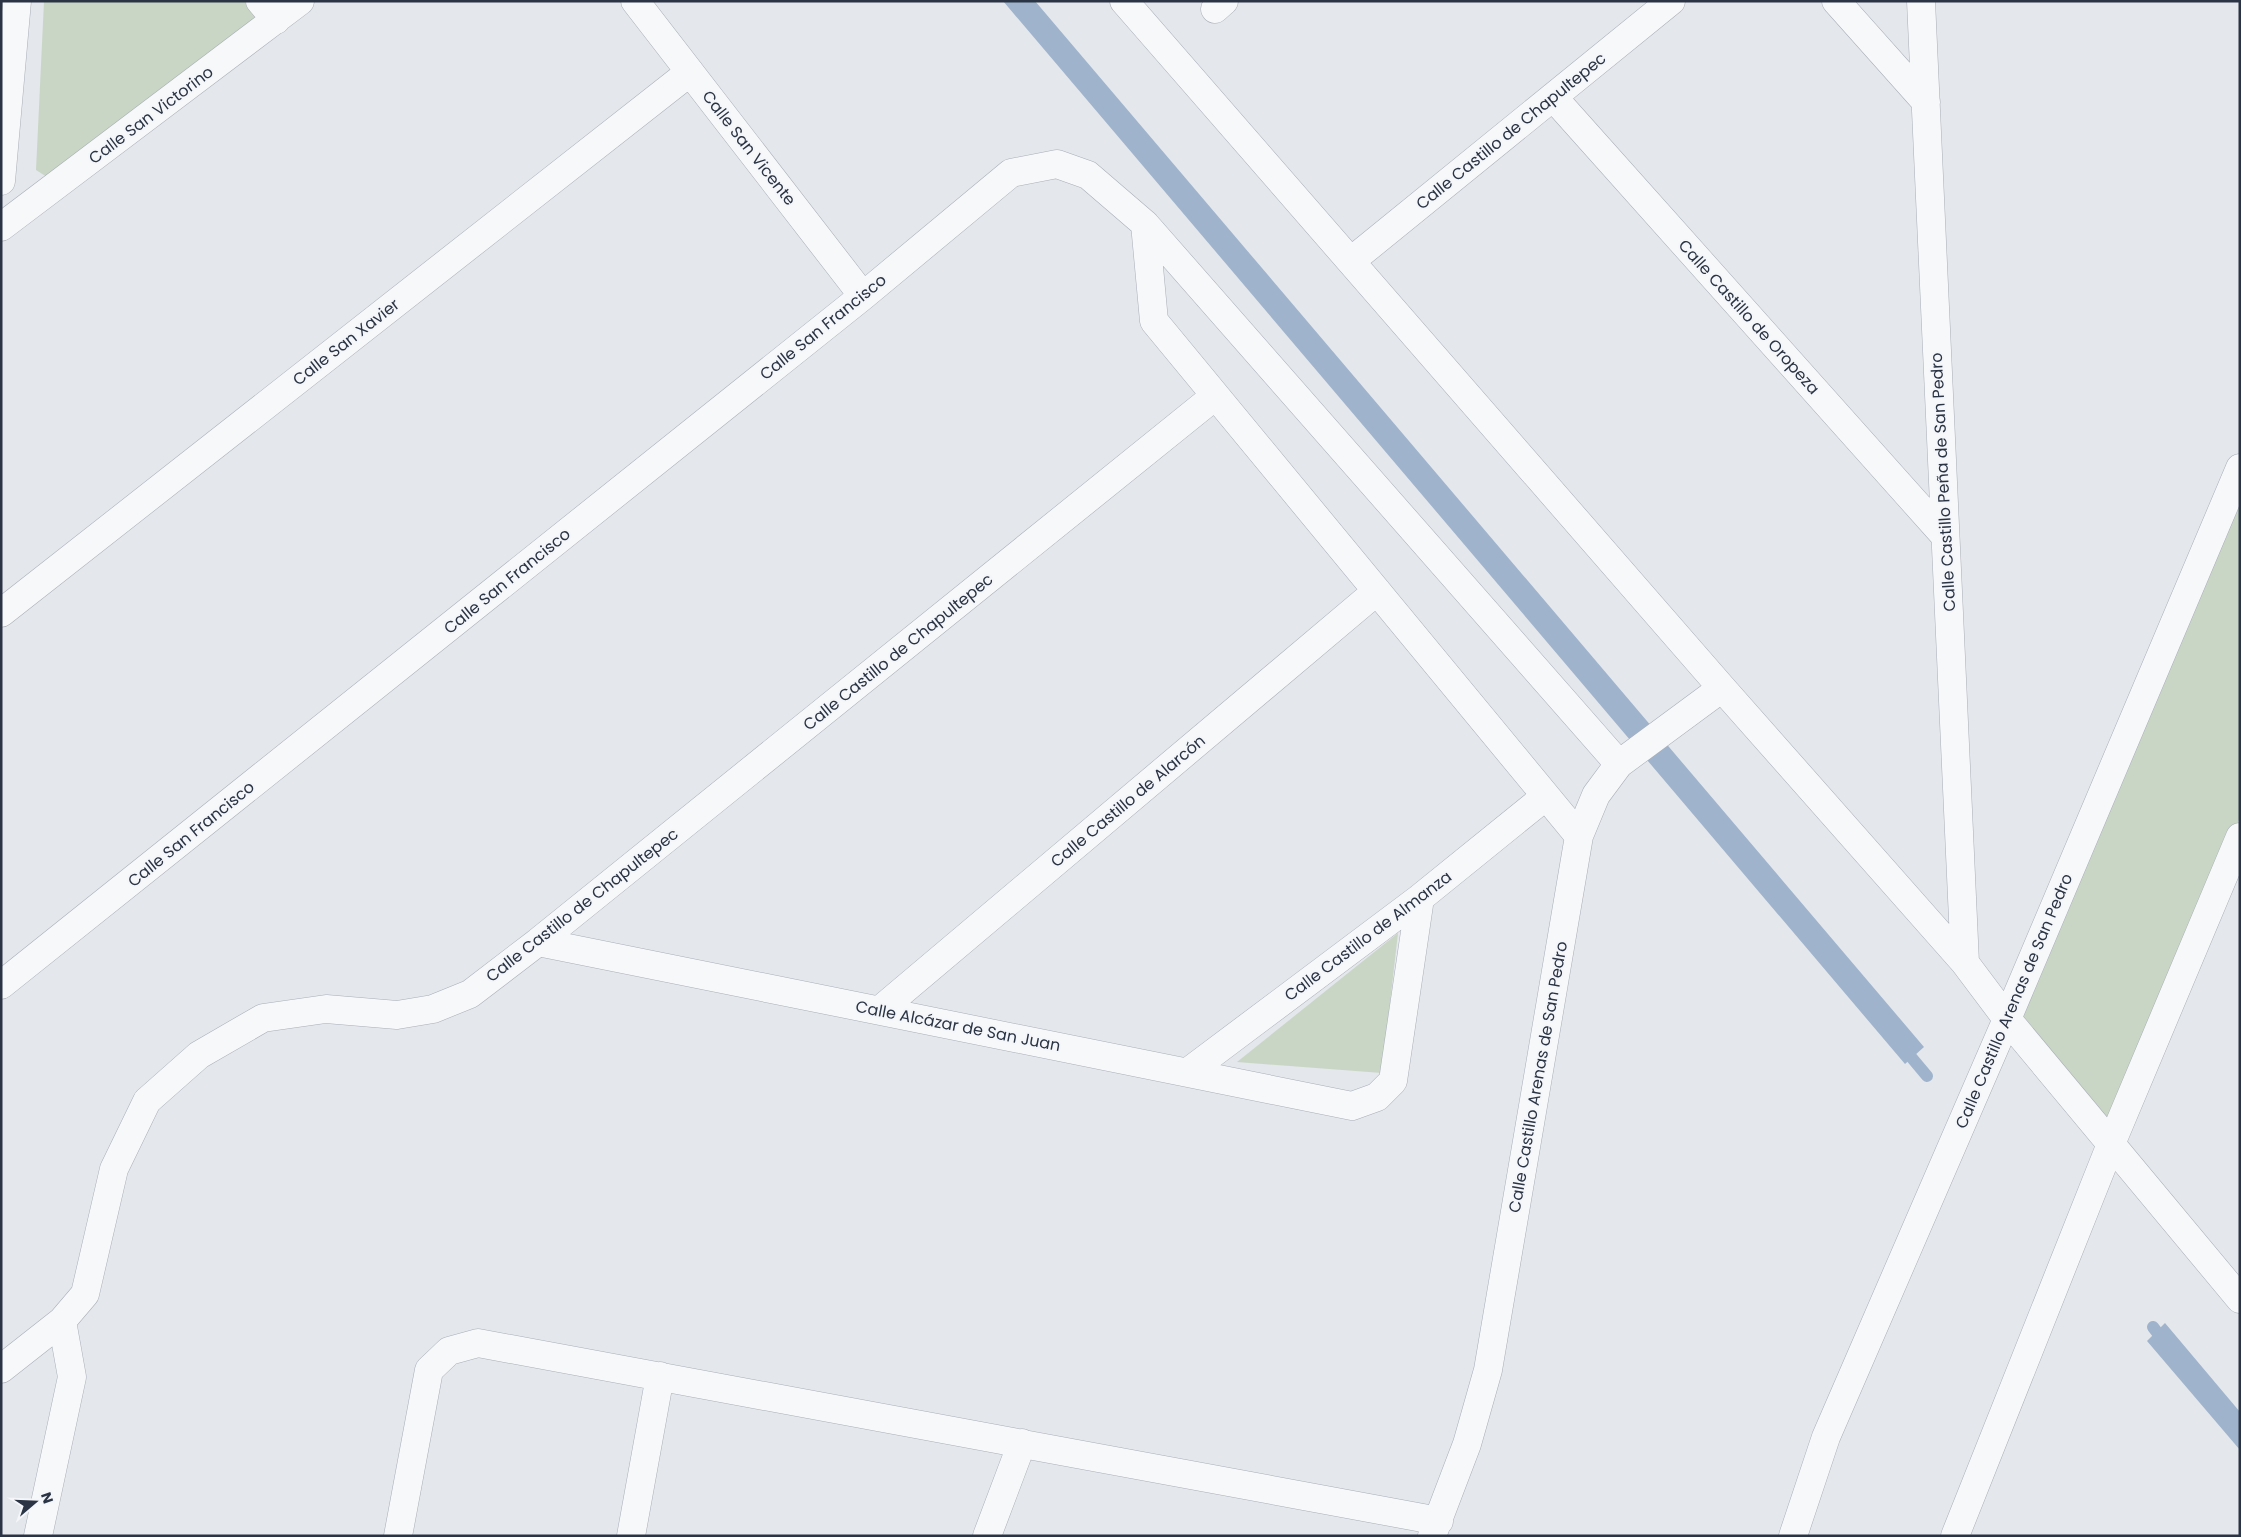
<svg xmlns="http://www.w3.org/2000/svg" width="2241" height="1537" font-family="Poppins,sans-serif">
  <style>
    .green { fill: #c9d6c5 }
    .water { fill: #9fb4cc }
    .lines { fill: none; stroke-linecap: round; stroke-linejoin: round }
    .stream { stroke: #9fb4cc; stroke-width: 12 }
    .minor-casing { stroke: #a9aeb7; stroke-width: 29 }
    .minor { stroke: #f7f8fa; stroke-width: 28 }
    .labels { text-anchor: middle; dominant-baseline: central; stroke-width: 4; stroke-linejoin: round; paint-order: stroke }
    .street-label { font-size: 16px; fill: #2b3445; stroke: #f4f6f9 }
  </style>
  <rect width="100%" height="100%" fill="#e4e7ec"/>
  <path class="green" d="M 44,1 L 244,1 L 257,17 L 47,177 L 36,170 Z
    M 2240,492 L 2240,817 L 2109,1130 L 2015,1019 Z
    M 1398,933 L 1382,1073 L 1237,1062 Z"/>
  <path class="water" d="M 1003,1 L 1035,1 L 1924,1047 L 1905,1064 Z
    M 2165,1323 L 2240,1412 L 2240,1450 L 2147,1341 Z"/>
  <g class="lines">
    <path class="stream" d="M 1901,1045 L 1927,1076
      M 2153,1327 L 2166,1344"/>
    <g class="minor-casing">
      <path id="minor" d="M 260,1 L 276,20
        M 635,1 L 863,296
        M 1124,1 L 1722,688 L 1965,963 L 2007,1019 L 2240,1299
        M 1836,1 L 1926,102
        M 1921,1 L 1965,963
        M 1215,9 L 1224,1
        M 1553,97 L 1945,536
        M 1,181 L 17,1
        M 1145,224 L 1154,321 L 1579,836
        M 1,227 L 300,1
        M 1351,261 L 1671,1
        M 1,613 L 690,72
        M 538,942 L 1352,1106 L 1377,1097 L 1393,1081 L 1420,898
        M 1,985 L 863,296 L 1011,173 L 1057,164 L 1088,175 L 1145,224 L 1619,764
        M 880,1010 L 1377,591
        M 1188,1072 L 1420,898 L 1546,796
        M 1,1369 L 62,1321 L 85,1294 L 114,1169 L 147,1101 L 199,1055 L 263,1018 L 326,1009 L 397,1015 L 433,1009 L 470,994 L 538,942 L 1215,396
        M 38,1536 L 72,1377 L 62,1321
        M 398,1536 L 429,1370 L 449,1351 L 478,1343 L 1439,1521
        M 631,1536 L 660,1376
        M 987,1536 L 1022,1443
        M 1432,1536 L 1467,1444 L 1488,1370 L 1579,836 L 1596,795 L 1619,764 L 1722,688
        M 1793,1536 L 1826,1437 L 2007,1019 L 2240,468
        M 1955,1536 L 2111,1144 L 2240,837"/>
    </g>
    <use href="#minor" class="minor"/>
  </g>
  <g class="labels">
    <g class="street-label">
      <text transform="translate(151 115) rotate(-37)">Calle San Victorino</text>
      <text transform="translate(1511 131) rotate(-39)">Calle Castillo de Chapultepec</text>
      <text transform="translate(749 148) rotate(52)">Calle San Vicente</text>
      <text transform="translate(1749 317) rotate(48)">Calle Castillo de Oropeza</text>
      <text transform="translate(823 327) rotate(-39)">Calle San Francisco</text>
      <text transform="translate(346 342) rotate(-38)">Calle San Xavier</text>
      <text transform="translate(1943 482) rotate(-93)">Calle Castillo Peña de San Pedro</text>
      <text transform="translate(507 581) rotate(-39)">Calle San Francisco</text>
      <text transform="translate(898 652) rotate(-39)">Calle Castillo de Chapultepec</text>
      <text transform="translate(1128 801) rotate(-40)">Calle Castillo de Alarcón</text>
      <text transform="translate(191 834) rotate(-39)">Calle San Francisco</text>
      <text transform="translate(582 905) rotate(-38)">Calle Castillo de Chapultepec</text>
      <text transform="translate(1368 936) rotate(-37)">Calle Castillo de Almanza</text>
      <text transform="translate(2014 1001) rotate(-67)">Calle Castillo Arenas de San Pedro</text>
      <text transform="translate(958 1026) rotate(11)">Calle Alcázar de San Juan</text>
      <text transform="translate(1538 1077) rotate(-80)">Calle Castillo Arenas de San Pedro</text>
    </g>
  </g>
  <rect width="2241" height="1537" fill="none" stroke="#2b3445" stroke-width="5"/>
  <g transform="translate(35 1502) rotate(71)" stroke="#f4f6f9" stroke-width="4" paint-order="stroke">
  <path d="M0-4L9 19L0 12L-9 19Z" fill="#2b3445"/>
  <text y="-8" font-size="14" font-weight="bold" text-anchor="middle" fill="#2b3445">N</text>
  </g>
</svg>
